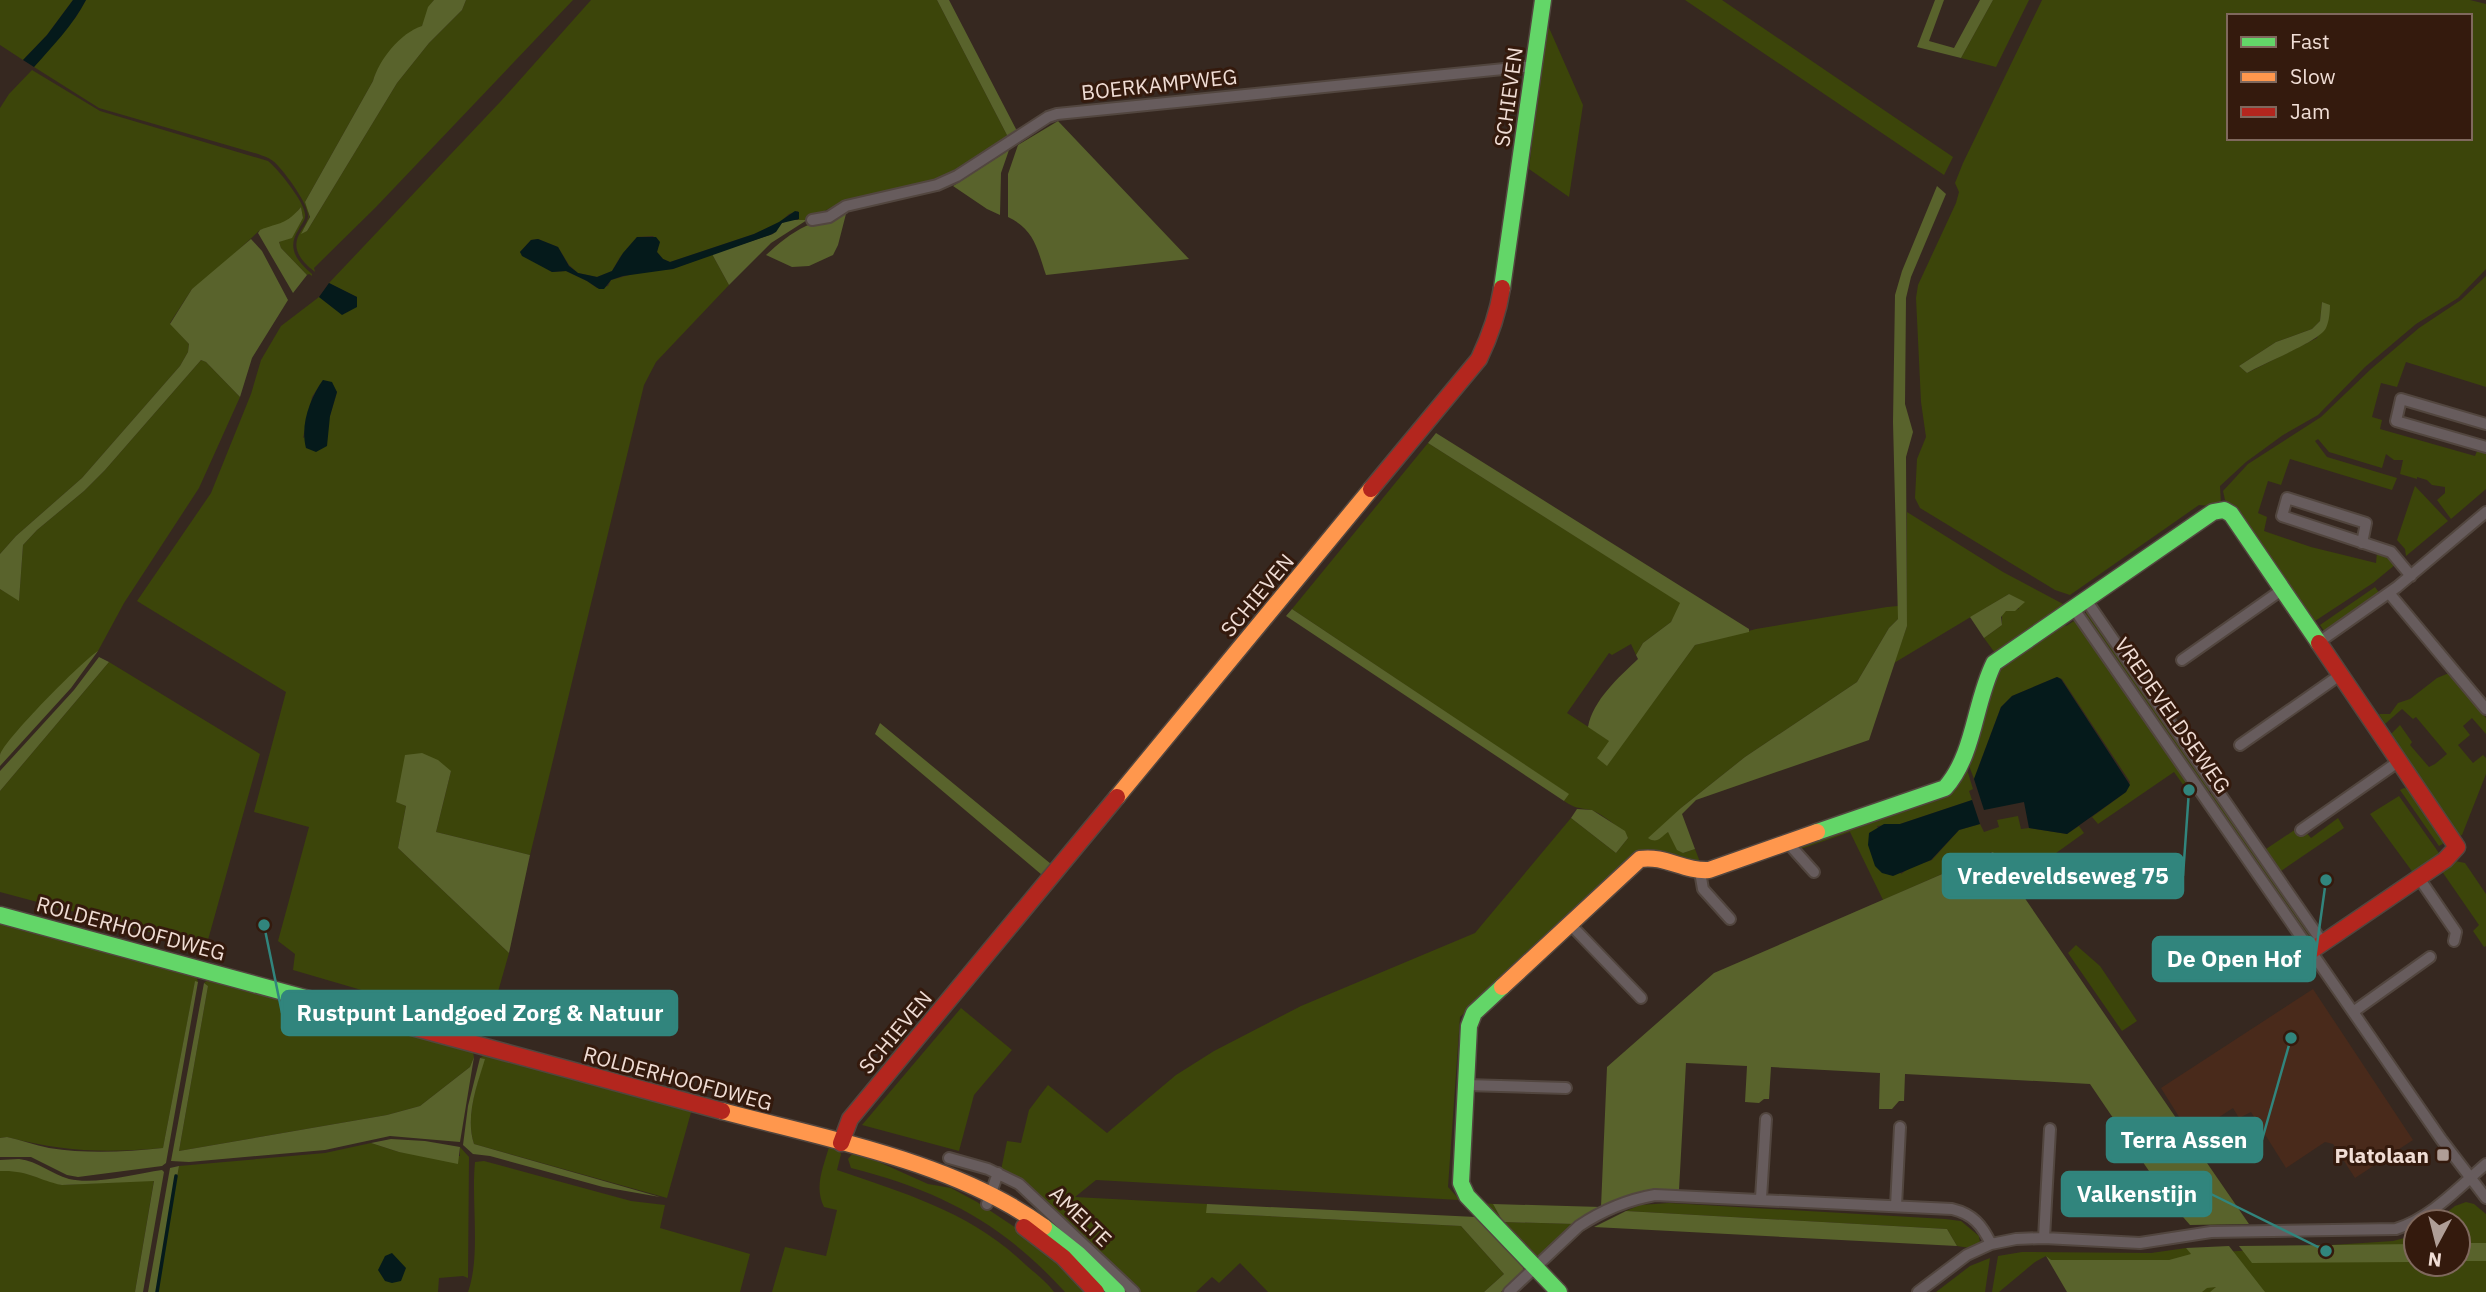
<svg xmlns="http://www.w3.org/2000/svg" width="2486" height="1292" font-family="'IBM Plex Sans',sans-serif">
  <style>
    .built { fill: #492a1b }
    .green { fill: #3c450a; fill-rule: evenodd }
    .forest { fill: #59632c }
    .water { fill: #051a1b }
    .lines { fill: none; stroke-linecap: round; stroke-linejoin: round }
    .stream { stroke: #051a1b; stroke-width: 3.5 }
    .street-casing { stroke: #52463f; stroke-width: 14 }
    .fast-casing { stroke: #52463f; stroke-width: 19 }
    .slow-casing { stroke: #52463f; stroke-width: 19 }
    .jam-casing { stroke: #52463f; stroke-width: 19 }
    .street { stroke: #675c5d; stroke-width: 10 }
    .fast { stroke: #63d668; stroke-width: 16 }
    .slow { stroke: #ff974d; stroke-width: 16 }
    .jam { stroke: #b3261e; stroke-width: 16 }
    .poi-dot { fill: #af9e96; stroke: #341a0d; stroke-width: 2.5 }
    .labels { text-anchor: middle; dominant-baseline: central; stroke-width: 6; stroke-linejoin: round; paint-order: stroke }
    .street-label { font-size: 21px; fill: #f0ddd5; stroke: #341a0d }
    .poi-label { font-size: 21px; font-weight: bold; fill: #f0ddd5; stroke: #341a0d; text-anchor: end }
    .leader { fill: none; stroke: #31857d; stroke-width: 2.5 }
    .callout-dot { fill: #31857d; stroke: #341a0d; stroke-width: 2.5 }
    .callout { fill: #31857d; stroke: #31857d; stroke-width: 2.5 }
    .callout-label { font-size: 23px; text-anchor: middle; font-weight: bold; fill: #fff }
  </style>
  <rect width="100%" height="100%" fill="#362820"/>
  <path class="built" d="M 2313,989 L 2413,1140 L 2355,1178 L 2333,1144 L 2325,1142 L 2286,1168 L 2251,1112 L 2239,1118 L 2233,1108 L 2207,1125 L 2212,1131 L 2199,1139 L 2190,1127 L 2186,1128 L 2161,1088 Z"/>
  <path class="green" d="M 0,0 L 73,0 L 47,35 L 23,60 L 0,45 Z
    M 86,0 L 434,0 C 427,8 427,17 422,26 C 409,47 380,56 373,81 L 305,202 C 311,215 310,221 302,232 L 307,231 L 397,83 L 429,43 L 462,10 L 466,0 L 573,0 L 376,207 L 314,268 L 315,272 C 300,260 290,248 301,231 C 304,226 308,222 308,216 C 309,204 282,168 273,161 C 268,157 263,156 258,154 L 99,108 L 34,67 L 76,17 Z
    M 591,0 L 937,0 L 1008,137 L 947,176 L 842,202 L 807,220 L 798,220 L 798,211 L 789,214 L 780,222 L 754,234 L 670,262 L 663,259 L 657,252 L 659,242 L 653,236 L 637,237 L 620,257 L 612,271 L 597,277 L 578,273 L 569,265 L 558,247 L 538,239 L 531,240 L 520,252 L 552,272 L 566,271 L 587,281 L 597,288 L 608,286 L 611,280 L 640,272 L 673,269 L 712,254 L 729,285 L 656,362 L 644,385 L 530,855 L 436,832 L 451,771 L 397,802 L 406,806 L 398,848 L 509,953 L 488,1027 L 293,970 L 295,954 L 278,941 L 309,827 L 254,812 L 286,692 L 137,601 L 211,493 L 251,394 L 261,360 L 281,326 L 319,297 L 342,314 L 357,297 L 329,283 L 501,101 ZM 323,380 L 337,392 L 330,416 L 303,438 L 312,397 Z
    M 1685,0 L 1722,0 L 1953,157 L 1944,175 Z
    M 1993,0 L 2029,0 L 1996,67 L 1961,58 Z
    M 2042,0 L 2470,0 L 2486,4 L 2486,269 L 2458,298 L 2416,324 L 2365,367 L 2318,415 L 2283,435 L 2246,462 L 2220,486 L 2221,503 L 2211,506 L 2199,505 L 2070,595 L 2055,590 L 1920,508 L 1915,498 L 1917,459 L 1926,437 L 1921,402 L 1916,298 L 1918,285 L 1956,203 L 1959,192 L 1955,183 L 1963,163 ZM 2229,16 L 2470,16 L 2470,138 L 2229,138 ZM 2322,302 L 2330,306 L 2317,338 L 2247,373 L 2239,366 L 2276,342 L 2312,329 L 2320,321 Z
    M 1546,21 L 1583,105 L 1569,197 L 1529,169 Z
    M 32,70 L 100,111 L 268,161 C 278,169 304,201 305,214 C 306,220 301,224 299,229 C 286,248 297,261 312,274 L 312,276 L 309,274 L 307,275 L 281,248 L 279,242 L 292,237 L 303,218 L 301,207 L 291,219 L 281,225 L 260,230 L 207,279 L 192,289 L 170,323 L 189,344 L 188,352 L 180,366 L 82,478 L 16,536 L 0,554 L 0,108 L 9,94 Z
    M 2486,276 L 2486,387 L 2406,362 L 2397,387 L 2381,383 L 2372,417 L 2382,420 L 2380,429 L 2475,456 L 2477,451 L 2486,454 L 2486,489 L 2451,519 L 2437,500 L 2445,493 L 2445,487 L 2432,485 L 2427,480 L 2417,477 L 2417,479 L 2400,474 L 2403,460 L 2394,460 L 2386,454 L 2382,468 L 2329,452 L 2318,439 L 2315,441 L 2327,457 L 2397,478 L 2392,490 L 2290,459 L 2281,485 L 2268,481 L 2258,513 L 2267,517 L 2264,531 L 2311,547 L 2376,563 L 2377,553 L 2388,556 L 2396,564 L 2373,583 L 2315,621 L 2237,508 L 2225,500 L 2223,491 L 2248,464 L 2321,417 L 2371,369 L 2419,328 L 2461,300 Z
    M 201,360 L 206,362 L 240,397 L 199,488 L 124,603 L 98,651 L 48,698 L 0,754 L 0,589 L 19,600 L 23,545 L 37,530 L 84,491 L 105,470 Z
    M 1428,443 L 1681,603 L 1671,622 L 1643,643 L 1636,655 L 1631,644 L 1612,655 L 1609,653 L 1567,713 L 1610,741 L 1607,765 L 1695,645 L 1756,629 L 1887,607 L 1898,606 L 1898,619 L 1889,628 L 1857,682 L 1745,757 L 1681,808 L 1668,832 L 1683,853 L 1695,849 L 1702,867 L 1632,860 L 1629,857 L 1460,1017 L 1448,1187 L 1460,1200 L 1096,1180 L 1075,1197 L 1207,1204 L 1207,1213 L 1461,1226 L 1504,1274 L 1484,1292 L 1268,1292 L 1240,1263 L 1219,1283 L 1212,1277 L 1196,1292 L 1138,1292 C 1095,1248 1054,1202 1001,1170 L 1007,1141 L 1021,1143 L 1029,1110 L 1048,1085 L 1107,1133 L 1176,1075 L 1214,1051 L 1301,1006 L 1475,933 L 1571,818 L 1616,853 L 1628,838 C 1624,830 1599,812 1591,810 C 1579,808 1574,808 1564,801 L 1568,794 L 1292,609 Z
    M 2415,486 L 2448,521 L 2406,556 L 2405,549 L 2397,540 Z
    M 1907,512 L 2003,572 L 2065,605 L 1995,653 L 1984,638 L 2002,625 L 2002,615 L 2006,610 L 2019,609 L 2009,594 L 1894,663 L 1907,626 Z
    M 2375,587 L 2380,594 L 2324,631 L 2320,625 Z
    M 2086,609 L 2211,790 L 2208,792 L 2086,614 Z
    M 2062,620 L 2066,626 L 2074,621 L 2078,623 L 2188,783 L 2184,786 L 2174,772 L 2098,824 L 2092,817 L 2126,792 L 2130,782 L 2062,679 L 2057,677 L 2012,696 L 2001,707 L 1974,779 L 1968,763 L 1994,673 Z
    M 109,662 L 260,754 L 206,947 L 0,892 L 0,791 Z
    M 2449,673 L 2486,718 L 2486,734 L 2472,718 L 2463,726 L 2470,735 L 2458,745 L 2473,763 L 2483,755 L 2486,758 L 2486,774 L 2462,835 L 2458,836 L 2391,734 L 2400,725 L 2412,742 L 2410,745 L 2429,767 L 2435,764 L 2447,754 L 2416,717 L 2413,719 L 2402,709 L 2385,724 L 2379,714 L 2390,714 L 2398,703 L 2410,699 L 2437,678 Z
    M 1965,763 L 1973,789 L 1969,791 L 1972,800 L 1900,824 L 1877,826 L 1901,874 L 1911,867 L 1932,860 L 1959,830 L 1980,824 L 1984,832 L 1999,827 L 1997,820 L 2018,816 L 2021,829 L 2029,828 L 2067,834 L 2079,826 L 2084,833 L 2038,866 L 2013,881 L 1992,852 L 1883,900 L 1850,832 L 1798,850 L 1798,846 L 1945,793 Z
    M 2404,788 L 2411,789 L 2446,842 L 2439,846 L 2400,790 Z
    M 2213,792 L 2314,939 L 2312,940 L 2210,794 Z
    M 2399,796 L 2441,856 L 2414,874 L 2370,814 Z
    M 2338,818 L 2344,828 L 2281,871 L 2266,849 L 2296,829 L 2299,834 L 2305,831 L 2311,838 Z
    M 2455,861 L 2465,863 L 2486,894 L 2486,946 L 2484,947 L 2473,931 L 2479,925 L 2441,870 Z
    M 0,921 L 196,976 L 198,982 L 195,982 L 163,1148 C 104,1153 65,1152 7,1137 L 0,1138 Z
    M 2076,945 L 2100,966 L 2137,1021 L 2122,1031 L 2068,953 Z
    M 210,978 L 472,1049 L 474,1057 L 470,1067 L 420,1106 L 387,1115 L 179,1151 L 208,986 L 204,983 Z
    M 961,1008 L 1012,1050 L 974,1095 L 959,1151 L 862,1125 Z
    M 487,1053 L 692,1109 L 667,1198 L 474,1144 C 465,1117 477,1085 484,1059 L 480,1058 Z
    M 371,1143 L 399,1152 L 460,1156 L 460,1147 L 469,1157 L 468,1278 L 463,1276 L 439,1278 L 438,1292 L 157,1292 L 179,1166 L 325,1153 Z
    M 829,1147 L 838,1149 L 841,1154 L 837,1170 C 909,1195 971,1212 1027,1266 C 1036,1274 1047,1282 1054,1292 L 772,1292 L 785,1247 L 826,1256 L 837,1210 L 824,1207 C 814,1187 823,1168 829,1147 Z
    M 853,1153 L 870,1158 L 928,1184 L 951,1188 L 977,1202 L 1034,1240 L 1090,1292 L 1065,1292 C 1002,1223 941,1191 851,1168 L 848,1159 Z
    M 484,1161 L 631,1201 L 665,1205 L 660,1228 L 750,1254 L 740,1292 L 468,1292 C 481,1256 471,1201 475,1162 Z
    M 15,1170 L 62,1185 L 154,1180 L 135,1292 L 0,1292 L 0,1171 Z
    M 1476,1202 L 1493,1204 L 1503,1222 L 1575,1224 L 1541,1256 L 1536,1258 Z
    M 2466,1202 L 2474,1204 L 2486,1214 L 2486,1292 L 2076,1292 L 2046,1256 L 2035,1262 L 1999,1292 L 1992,1292 L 1998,1256 L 2022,1252 L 2151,1253 L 2186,1248 L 2192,1254 L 2393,1241 L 2416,1235 L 2416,1264 L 2458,1264 L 2458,1222 L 2435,1222 L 2455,1206 Z
    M 1669,1203 L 1945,1219 L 1961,1221 L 1979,1236 L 1980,1243 L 1976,1249 L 1957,1246 L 1947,1229 L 1626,1211 L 1640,1205 Z
    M 1990,1258 L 1985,1292 L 1936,1292 L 1970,1266 Z"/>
  <path class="forest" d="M 434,0 L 466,0 L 462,10 L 429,43 L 397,83 L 307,231 L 301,234 L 310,217 L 305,202 L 373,81 C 379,60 400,33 422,26 L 428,7 Z
    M 937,0 L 949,0 L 1017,131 L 1008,137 Z
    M 1935,0 L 1944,0 L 1929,41 L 1954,48 L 1980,0 L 1993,0 L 1961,58 L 1917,47 Z
    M 1058,121 L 1189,259 L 1046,275 C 1037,249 1035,230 1008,217 L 1008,174 L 1018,145 Z
    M 1009,150 L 1001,173 L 1000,215 L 987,209 L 953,186 Z
    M 1937,186 L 1946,194 L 1911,277 L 1906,298 L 1905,404 L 1913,432 L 1906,457 L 1907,626 L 1869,740 L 1696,800 L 1682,814 L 1695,849 L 1683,853 L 1677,850 L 1668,832 C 1660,838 1657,844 1648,838 L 1681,808 L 1745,757 L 1857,682 L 1889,628 L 1898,619 L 1893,422 L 1895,295 L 1902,271 Z
    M 301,207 L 303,218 L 292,238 L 279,242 L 281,248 L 307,275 L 293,293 L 258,233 L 260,230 C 280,222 286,225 301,207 Z
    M 847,210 L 838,245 L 833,255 L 809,266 L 792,267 L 766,255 C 778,244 791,233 806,226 C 823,219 830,221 847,210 Z
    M 790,220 L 807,220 L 771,243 L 729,285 L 712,254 L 773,234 L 782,223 Z
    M 251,239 L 262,251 L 288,300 L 252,358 L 240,397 L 206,362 L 201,360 L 105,470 L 84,491 L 37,530 L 23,545 L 19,601 L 0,589 L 0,554 L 16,536 L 82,478 L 180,366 L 188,352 L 189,344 L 170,324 L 192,289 Z
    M 2322,302 L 2330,305 C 2330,312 2329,322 2326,328 C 2319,342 2263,363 2247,373 L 2239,366 L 2276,342 L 2312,329 L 2320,321 Z
    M 1436,433 L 1749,629 L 1749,632 L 1695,645 L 1607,766 L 1597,758 L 1609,741 L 1588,727 C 1593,700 1619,677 1638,659 L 1636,655 L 1643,643 L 1671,622 L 1680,603 L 1428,443 Z
    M 2009,594 L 2025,602 L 2015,611 L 2006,611 L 2001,617 L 2002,625 L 1984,638 L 1970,617 Z
    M 1292,609 L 1569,794 L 1564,801 L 1286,616 Z
    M 98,651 L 71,688 L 0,766 C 0,762 0,758 0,755 C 4,740 83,660 98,651 Z
    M 99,657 L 109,662 L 0,791 L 0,771 L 74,690 Z
    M 880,723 L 1051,864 L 1042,875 L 875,734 Z
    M 422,753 L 438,760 L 451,771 L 436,832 L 530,855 L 509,953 L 398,848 L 406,806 L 396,802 L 405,755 Z
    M 1577,809 L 1592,810 L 1625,831 L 1628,838 L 1616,853 L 1571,818 Z
    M 1993,852 L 2249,1224 L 2190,1225 L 2170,1202 L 2090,1084 L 1905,1074 L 1904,1101 L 1899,1101 L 1892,1109 L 1879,1109 L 1880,1073 L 1771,1067 L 1769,1099 L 1764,1099 L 1759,1103 L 1745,1102 L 1747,1066 L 1686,1063 L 1679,1190 L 1656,1191 L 1575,1224 L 1503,1222 L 1493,1204 L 1601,1207 L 1607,1067 L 1714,973 Z
    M 195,981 L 198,982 L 166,1163 L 162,1166 L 78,1177 L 67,1175 L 31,1157 L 0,1157 L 0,1138 L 7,1137 C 20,1140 35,1145 49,1148 C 87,1154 125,1152 163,1148 Z
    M 204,983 L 208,986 L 179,1151 L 387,1115 L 420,1106 L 470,1067 L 474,1057 L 460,1142 L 390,1136 L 325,1150 L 189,1162 L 171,1161 Z
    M 480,1058 L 485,1059 C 477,1085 465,1117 474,1144 L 660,1197 L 603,1187 L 490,1156 L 473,1154 L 463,1145 L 468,1106 Z
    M 391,1139 L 425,1141 L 460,1147 L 458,1164 L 399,1152 L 371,1143 Z
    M 19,1159 C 38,1161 51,1174 69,1179 C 95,1185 135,1174 162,1170 L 164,1172 L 143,1292 L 135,1292 L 154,1181 L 62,1185 C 37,1180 29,1170 0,1171 L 0,1160 Z
    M 179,1166 L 157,1292 L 148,1292 L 170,1168 Z
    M 1207,1204 L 1476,1217 L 1495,1238 L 1523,1261 L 1523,1272 L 1501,1292 L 1484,1292 L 1504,1274 L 1461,1226 L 1206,1213 Z
    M 1626,1211 L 1947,1229 L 1957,1246 L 1594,1227 Z
    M 2458,1243 L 2486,1243 L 2486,1261 L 2458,1261 Z
    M 2416,1244 L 2416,1262 L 2252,1263 L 2239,1246 Z
    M 2229,1246 L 2265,1292 L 2210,1292 L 2216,1287 L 2207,1288 L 2202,1292 L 2067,1292 L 2046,1256 L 2051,1260 L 2169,1260 L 2191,1254 L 2186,1248 Z"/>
  <path class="water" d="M 73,0 L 86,0 C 73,25 52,47 34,67 L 23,60 L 47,35 Z
    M 795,211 L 799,212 L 799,219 L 782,223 L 776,232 L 770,235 L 673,269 L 623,276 L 611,280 L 604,289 L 599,289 L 587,281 L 566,271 L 552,272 L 522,256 L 520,252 L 531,240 L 538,239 L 558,247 L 569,266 L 578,273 L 597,277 L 612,271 L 623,253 L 637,237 L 656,237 L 660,242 L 657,252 L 663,259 L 670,262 L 754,234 L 779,222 Z
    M 329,283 L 357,297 L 357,307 L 342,315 L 319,297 Z
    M 323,380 L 332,382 L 337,392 L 330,416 L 327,446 L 316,452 L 306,448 C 300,425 310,398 323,380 Z
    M 2057,677 L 2061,679 L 2130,785 L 2126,792 L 2067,834 L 2029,828 L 2024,802 L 1984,810 L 1974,779 L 2001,707 L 2012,696 Z
    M 1972,800 L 1980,824 L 1959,830 L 1931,860 L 1893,876 L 1882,873 L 1875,866 L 1868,845 L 1869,833 L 1884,824 L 1900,824 Z
    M 392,1253 L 406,1268 L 401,1281 L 392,1283 L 385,1281 L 378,1270 L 385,1256 Z"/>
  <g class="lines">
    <path class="stream" d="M 157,1292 L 176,1176"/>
    <g class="street-casing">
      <path id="street" d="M 812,220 L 829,217 L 846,206 L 937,185 L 957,176 L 1048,117 L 1057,114 L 1534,66
        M 2486,424 L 2401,399 L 2396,421 L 2486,447
        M 2362,543 L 2366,523 L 2287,498 L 2282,516 L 2391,552 L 2411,576
        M 2389,593 L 2486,709
        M 2086,600 L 2323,943
        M 2074,609 L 2441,1139 L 2486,1198
        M 2319,642 L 2397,587 L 2486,512
        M 2182,660 L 2283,589
        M 2240,745 L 2340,675
        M 2301,830 L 2398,762
        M 1788,843 L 1814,872
        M 1700,872 L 1703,889 L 1730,919
        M 2419,878 L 2456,932 L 2454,941
        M 1570,924 L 1641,998
        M 2353,1012 L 2430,957
        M 1466,1085 L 1566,1088
        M 949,1158 L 988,1169 L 1019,1184 L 1134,1292
        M 1761,1198 L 1766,1119
        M 987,1204 L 998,1173
        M 1896,1206 L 1900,1127
        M 2044,1238 L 2050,1129
        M 1509,1292 L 1579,1226 C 1603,1210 1626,1200 1655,1195 L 1952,1209 C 1973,1214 1982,1225 1991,1244
        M 1918,1292 L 1967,1255 L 1991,1244 L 2016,1239 L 2044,1238 L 2140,1243 L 2211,1232 L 2396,1229 C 2431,1218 2458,1188 2486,1164"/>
    </g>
    <g class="fast-casing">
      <path id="fast" d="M 1502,288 L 1543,0
        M 1817,832 L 1945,788 C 1975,754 1974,703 1994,663 L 2213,512 L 2224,510 L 2231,514 L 2319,643
        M 0,915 L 401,1024
        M 1502,987 L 1474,1013 L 1469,1026 L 1461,1183 L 1467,1196 L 1559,1292
        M 1044,1227 L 1078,1254 L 1117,1292"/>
    </g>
    <g class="slow-casing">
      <path id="slow" d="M 1117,797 L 1371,489
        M 1502,987 L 1640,859 C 1665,855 1684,872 1709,870 L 1817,832
        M 722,1111 C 827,1139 955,1162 1044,1227"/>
    </g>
    <g class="jam-casing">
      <path id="jam" d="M 1371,489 L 1479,359 C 1490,336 1498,313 1502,288
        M 2311,951 L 2445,860 L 2457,847 L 2319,643
        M 401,1024 L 722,1111
        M 841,1143 L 850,1119 L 1117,797
        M 1024,1227 L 1063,1257 L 1096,1292"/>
    </g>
    <use href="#street" class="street"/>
    <use href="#fast" class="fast"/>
    <use href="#slow" class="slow"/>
    <use href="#jam" class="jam"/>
  </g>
  <rect class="poi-dot" x="2436" y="1148" width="14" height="14" rx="3.5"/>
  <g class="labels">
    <g class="street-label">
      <text transform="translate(1159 84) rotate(-6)">BOERKAMPWEG</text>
      <text transform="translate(1508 97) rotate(-82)">SCHIEVEN</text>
      <text transform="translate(1257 595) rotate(-50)">SCHIEVEN</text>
      <text transform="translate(2173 715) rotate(55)">VREDEVELDSEWEG</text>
      <text transform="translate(131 928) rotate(15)">ROLDERHOOFDWEG</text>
      <text transform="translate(895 1032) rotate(-50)">SCHIEVEN</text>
      <text transform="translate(678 1078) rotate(15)">ROLDERHOOFDWEG</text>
      <text transform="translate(1081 1216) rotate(44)">AMELTE</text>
    </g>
    <g class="poi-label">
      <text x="2429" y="1155">Platolaan</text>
    </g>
  </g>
  <path class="leader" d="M2189 790L2183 876M2326 880L2315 959M264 925L282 1013M2291 1038L2262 1140M2326 1251L2211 1194"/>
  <g class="callout-dot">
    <circle cx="2189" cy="790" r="7"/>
    <circle cx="2326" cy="880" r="7"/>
    <circle cx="264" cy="925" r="7"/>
    <circle cx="2291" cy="1038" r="7"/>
    <circle cx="2326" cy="1251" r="7"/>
  </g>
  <g class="callout">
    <rect x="1943" y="854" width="240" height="44" rx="7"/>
    <rect x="2153" y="937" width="162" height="44" rx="7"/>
    <rect x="282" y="991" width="395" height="44" rx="7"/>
    <rect x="2107" y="1118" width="155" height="44" rx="7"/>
    <rect x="2062" y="1172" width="149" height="44" rx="7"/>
  </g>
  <g class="callout-label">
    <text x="2063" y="884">Vredeveldseweg 75</text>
    <text x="2234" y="967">De Open Hof</text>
    <text x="480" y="1021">Rustpunt Landgoed Zorg &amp; Natuur</text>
    <text x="2184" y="1148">Terra Assen</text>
    <text x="2137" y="1202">Valkenstijn</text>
  </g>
  <rect x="2227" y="14" width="245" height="126" fill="#341a0d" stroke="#7f685d" stroke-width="2"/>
  <rect x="2241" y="37" width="35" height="10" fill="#63d668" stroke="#7f685d" stroke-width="2"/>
  <text x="2290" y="49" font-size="21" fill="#f0ddd5">Fast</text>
  <rect x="2241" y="72" width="35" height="10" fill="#ff974d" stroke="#7f685d" stroke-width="2"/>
  <text x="2290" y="84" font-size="21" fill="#f0ddd5">Slow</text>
  <rect x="2241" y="107" width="35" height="10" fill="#b3261e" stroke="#7f685d" stroke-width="2"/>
  <text x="2290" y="119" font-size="21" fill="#f0ddd5">Jam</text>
  <g transform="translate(2437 1243) rotate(187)"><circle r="33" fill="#341a0d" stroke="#7f685d" stroke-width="2"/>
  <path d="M0-5L12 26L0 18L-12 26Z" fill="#af9e96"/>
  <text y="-10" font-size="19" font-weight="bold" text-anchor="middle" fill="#f0ddd5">N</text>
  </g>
</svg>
